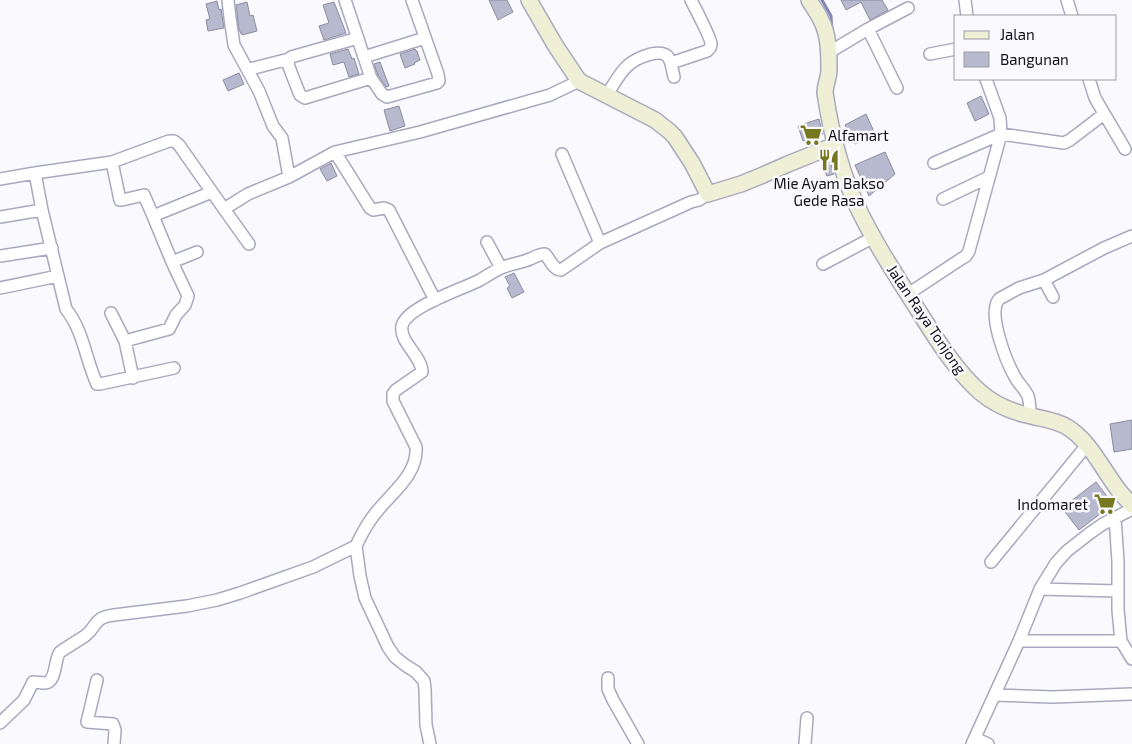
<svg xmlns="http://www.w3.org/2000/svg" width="1132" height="744" font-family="'Exo 2',sans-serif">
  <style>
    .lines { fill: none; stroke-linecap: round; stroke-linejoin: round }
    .stream { stroke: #8485b9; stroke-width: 3 }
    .building { fill: #b7b9ce; stroke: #8a8b9f }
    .street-casing { stroke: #a8a9be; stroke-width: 14 }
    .secondary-casing { stroke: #a8a9be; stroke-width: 18 }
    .street { stroke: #fff; stroke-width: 11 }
    .secondary { stroke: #eeefd5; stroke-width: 15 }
    .labels { text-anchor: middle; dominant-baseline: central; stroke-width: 5; stroke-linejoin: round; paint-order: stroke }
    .poi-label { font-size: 15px; fill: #101018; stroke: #f9f9fe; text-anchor: start }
    .street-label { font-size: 15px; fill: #101018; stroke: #f9f9fe }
  </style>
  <rect width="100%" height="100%" fill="#f9f9fe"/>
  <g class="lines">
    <path class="stream" d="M 822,0 L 831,16 L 832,31"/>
  </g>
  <path class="building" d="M 489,0 L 507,0 L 513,12 L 498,20 Z
    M 841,0 L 882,0 L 888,10 L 870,20 L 861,2 L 846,10 Z
    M 217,1 L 219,10 L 221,9 L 224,28 L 208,31 L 206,20 L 210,19 L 206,4 Z
    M 247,2 L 250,16 L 253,15 L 257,31 L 242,35 L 239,30 L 236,5 Z
    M 334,2 L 346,33 L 324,40 L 319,26 L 329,23 L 323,5 Z
    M 348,49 L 352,59 L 354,58 L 359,74 L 349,77 L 344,62 L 333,65 L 330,54 Z
    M 415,49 L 416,51 L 417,51 L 420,60 L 414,63 L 415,64 L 405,68 L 400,54 Z
    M 380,62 L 389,86 L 386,87 L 378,75 L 374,64 Z
    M 239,73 L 244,84 L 228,91 L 223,80 Z
    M 981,96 L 989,114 L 975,121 L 967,103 Z
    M 399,106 L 405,126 L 390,131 L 384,110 Z
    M 866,114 L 875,134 L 855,144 L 845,125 Z
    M 819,119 L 823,134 L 803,141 L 798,126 Z
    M 885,152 L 895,174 L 869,196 L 855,165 Z
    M 829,157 L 834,174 L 827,176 L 821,161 Z
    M 331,163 L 337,176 L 327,181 L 320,169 Z
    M 514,273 L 524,292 L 512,298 L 507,288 L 510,286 L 505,277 Z
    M 1132,420 L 1132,449 L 1114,452 L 1110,424 Z
    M 1096,482 L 1113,504 L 1079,530 L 1062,508 Z"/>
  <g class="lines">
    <g class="street-casing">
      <path id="street" d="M 228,0 L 230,18 L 234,45 L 259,91 L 273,126 L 282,138 L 289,177
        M 345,0 L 371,78 L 382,94 L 387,97 L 437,83 L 439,81 L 438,74 L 412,0
        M 965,0 L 967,16
        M 1067,0 L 1072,16
        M 868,29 L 897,88
        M 358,38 L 291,57 L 288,62 L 289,67 L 300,95 L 305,98 L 371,78
        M 828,53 L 868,29 L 908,8
        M 930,54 L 956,49
        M 364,57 L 425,38
        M 671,63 L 707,51 C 710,48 711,48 711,44 C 711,38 695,8 691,0
        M 250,69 L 289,59
        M 1089,79 L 1095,98 L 1125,149
        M 606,96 C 620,75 624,61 651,54 C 671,50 670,60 674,77
        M 335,152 L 370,208 L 373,210 L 384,208 L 389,210 L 435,300
        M 562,154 L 600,243
        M 112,162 L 120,200 L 122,200 L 144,195 L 153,216
        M 934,163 L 1001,134 L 1064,143 L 1070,140 L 1104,114
        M 0,179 L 35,173
        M 943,199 L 989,177
        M 224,209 L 249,244
        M 0,217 L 42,210
        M 487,242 L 501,268
        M 197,252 L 172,262 L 153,216 L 212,192 L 224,209 L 248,194 L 289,177 L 335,152 L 420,132 L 550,95 L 579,81
        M 0,256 L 52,248
        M 823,264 L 874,237
        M 1044,280 L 1053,297
        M 0,288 L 58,276
        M 908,294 L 961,259 L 966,256 L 969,251 L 1001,134 L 1000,118 L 986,79
        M 111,313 L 125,341 L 133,378
        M 125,341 L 169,329 L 176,315 L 185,305 L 188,296 L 172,262
        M 174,368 L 100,384 L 97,384 C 85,358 84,332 66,309 L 42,210 L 35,173 L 112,162 L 169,141 L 174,141 L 179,145 L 212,192
        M 1030,416 C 1030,409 1030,402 1028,396 C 1025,389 1018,383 1015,377 C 1006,361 987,313 999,299 L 1019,288 L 1044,280 L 1104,248 L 1132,236
        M 1115,518 L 1118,561 L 1118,610 L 1121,641 L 1132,659
        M 356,546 C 362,533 369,520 379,509 C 394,491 418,473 416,447 L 393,401 L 393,394 L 396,390 L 422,372 C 422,356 399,342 402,326 C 406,307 463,289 480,280 C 487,276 494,271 501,268 C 510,264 521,263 530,259 C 535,257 539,254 545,254 C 550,259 553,270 561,270 L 600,243 L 691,202 L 699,200 L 708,194
        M 991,562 L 1087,445
        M 1040,589 L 1118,591
        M 1019,641 L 1121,641
        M 608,678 L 608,689 L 613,700 L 638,744
        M 97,680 L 87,722 L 113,724 L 115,730 L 114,744
        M 995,695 L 1053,697 L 1132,694
        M 0,723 L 24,700 L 33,682 C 37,682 41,683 45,683 C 57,682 54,659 60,652 C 69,646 77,641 85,636 C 99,625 92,618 114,615 L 187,606 L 217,600 L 240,593 L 313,567 L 356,546 L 360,576 L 365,598 L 388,647 L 395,657 L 405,665 L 416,672 L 424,681 L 425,689 L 426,725 L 430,744
        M 975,738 L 988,744
        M 805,744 L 807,718
        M 972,744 L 1019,641 L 1040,589 L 1056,563 L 1067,551 L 1090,533 L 1103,524 L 1132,509"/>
    </g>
    <g class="secondary-casing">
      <path id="secondary" d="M 529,0 L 555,45 L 579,81 L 655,120 L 669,131 L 675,137 L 692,163 L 708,194 L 741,184 L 763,175 L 788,164 L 835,145
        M 809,0 C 813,7 818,13 821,20 C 829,35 829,54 829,70 C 829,79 825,83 825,93 C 831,132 840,170 857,206 C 874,242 897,277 918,310 C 935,337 956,371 980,392 C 995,405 1012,412 1031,416 C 1043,419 1056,420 1067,427 C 1089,440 1102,468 1117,488 C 1121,494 1127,500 1132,505"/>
    </g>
    <use href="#street" class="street"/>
    <use href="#secondary" class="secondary"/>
  </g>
  <defs>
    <g id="supermarket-bare" transform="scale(1.725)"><path d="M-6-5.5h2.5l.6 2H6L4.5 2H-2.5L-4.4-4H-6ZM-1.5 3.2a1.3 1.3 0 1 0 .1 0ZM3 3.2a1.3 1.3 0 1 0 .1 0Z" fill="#76781f" stroke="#f9f9fe" stroke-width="2.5" paint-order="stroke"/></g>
    <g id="restaurant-bare" transform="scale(1.725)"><path d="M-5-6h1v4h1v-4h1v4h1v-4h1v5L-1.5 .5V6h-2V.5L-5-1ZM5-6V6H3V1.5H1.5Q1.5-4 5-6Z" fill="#76781f" stroke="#f9f9fe" stroke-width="2.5" paint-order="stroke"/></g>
  </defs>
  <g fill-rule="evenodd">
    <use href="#supermarket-bare" x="811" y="135"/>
    <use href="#restaurant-bare" x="829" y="160"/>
    <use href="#supermarket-bare" x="1105" y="504"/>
  </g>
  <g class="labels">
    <g class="poi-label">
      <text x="828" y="135">Alfamart</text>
      <text x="829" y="183" text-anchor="middle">Mie Ayam Bakso<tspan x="829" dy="17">Gede Rasa</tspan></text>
      <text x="1088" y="504" text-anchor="end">Indomaret</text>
    </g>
    <g class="street-label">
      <text transform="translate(927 319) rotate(56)">Jalan Raya Tonjong</text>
    </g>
  </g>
  <rect x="954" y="15" width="162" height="65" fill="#f9f9fe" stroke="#9c9ca2"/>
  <rect x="964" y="31" width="25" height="8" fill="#eeefd5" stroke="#9c9ca2"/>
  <text x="1000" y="40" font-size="15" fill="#101018">Jalan</text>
  <rect x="964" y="52" width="25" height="15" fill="#b7b9ce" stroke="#9c9ca2"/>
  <text x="1000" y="65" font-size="15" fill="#101018">Bangunan</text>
</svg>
